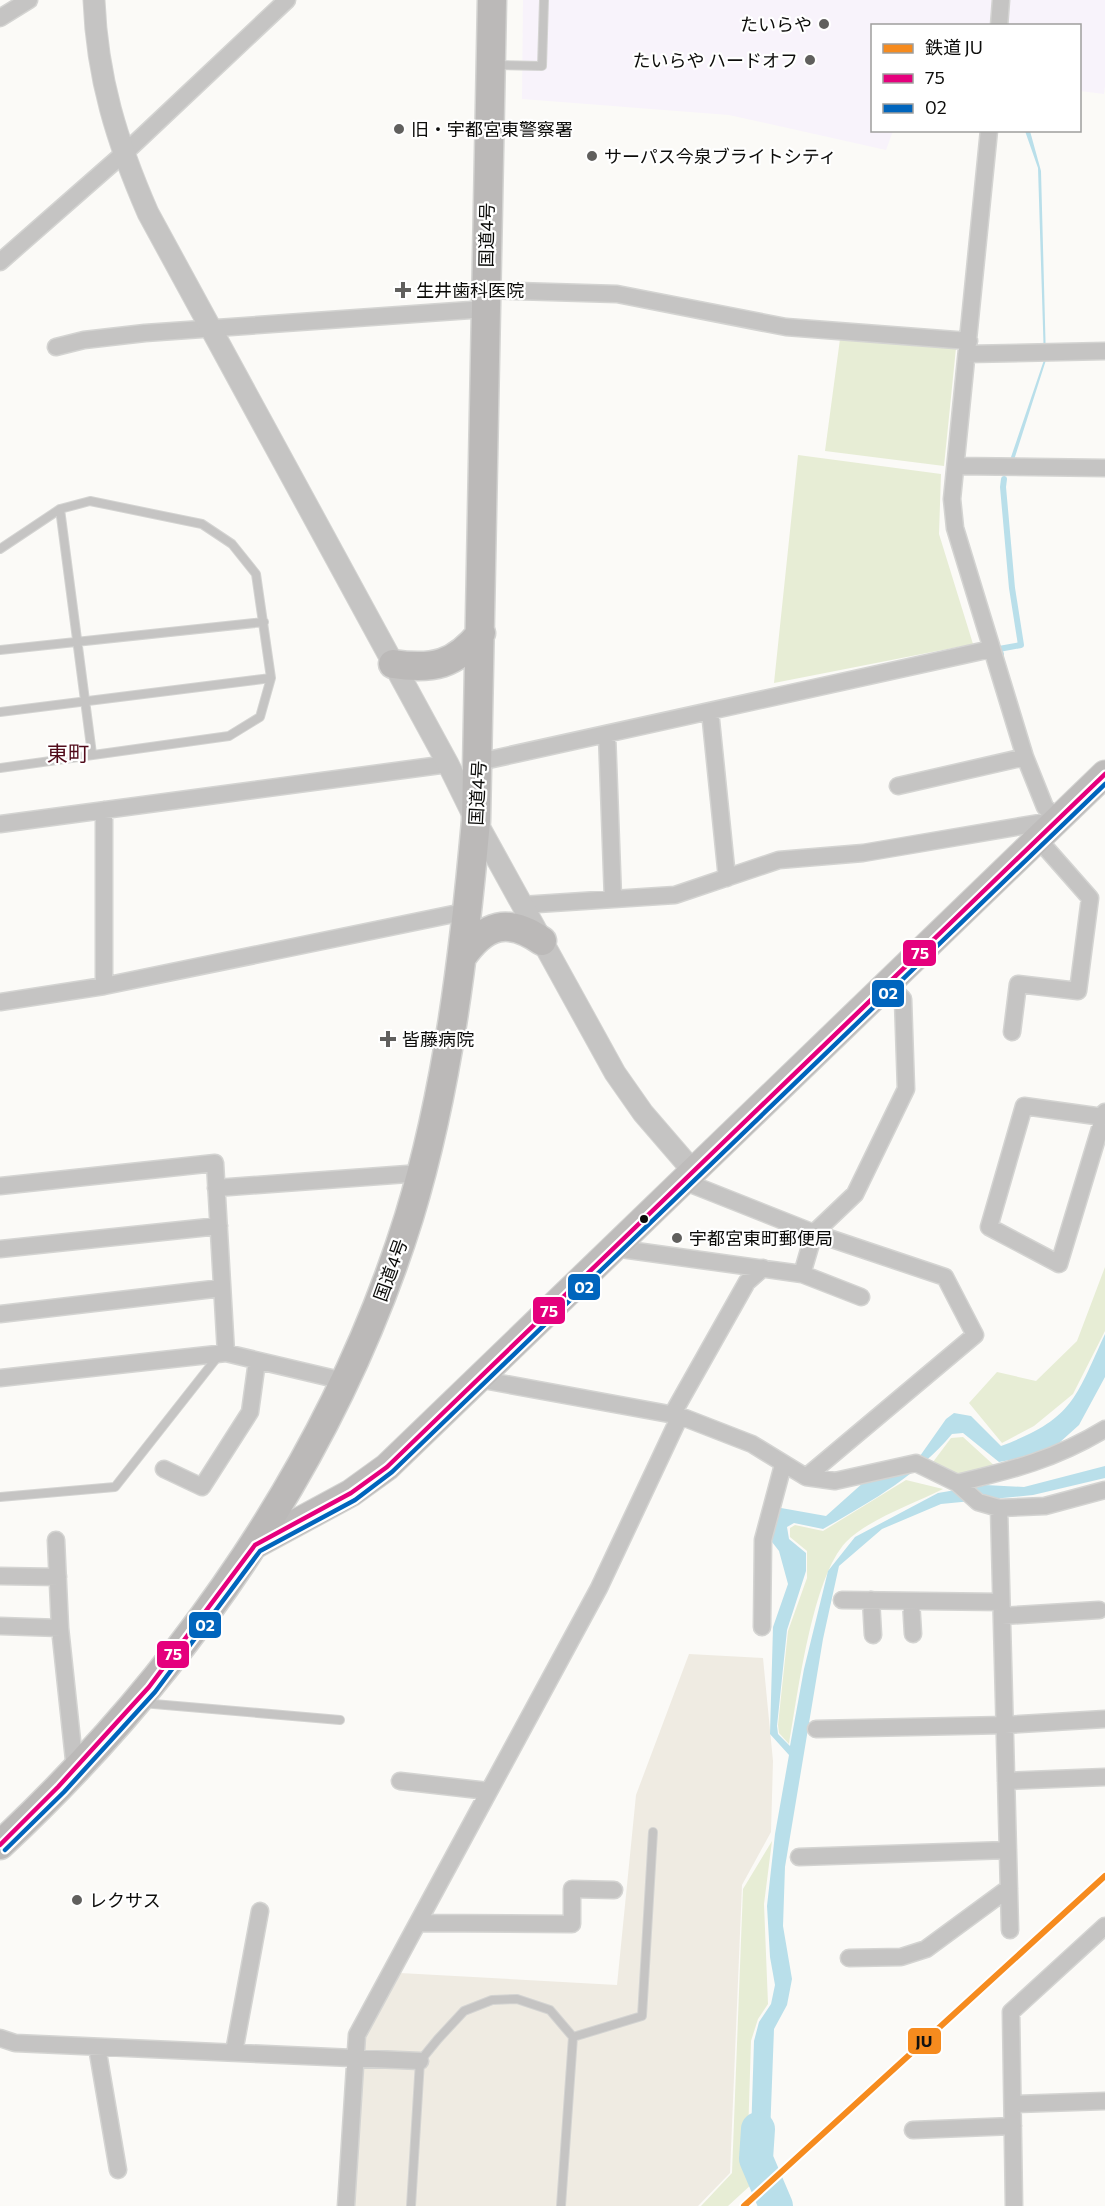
<svg xmlns="http://www.w3.org/2000/svg" width="1105" height="2206" font-family="Commissioner,'Noto Sans JP',sans-serif">
  <style>
    .commercial { fill: #f8f3fb }
    .built { fill: #efebe2 }
    .green { fill: #e7edd5 }
    .water { fill: #b9dfea }
    .lines { fill: none; stroke-linecap: round; stroke-linejoin: round }
    .stream { stroke: #b9dfea; stroke-width: 6 }
    .river { stroke: #b9dfea; stroke-width: 34 }
    .service-casing { stroke: #d4d4d2; stroke-width: 10 }
    .minor-casing { stroke: #d4d4d2; stroke-width: 19 }
    .tertiary-casing { stroke: #d4d4d2; stroke-width: 23 }
    .primary-casing { stroke: #d4d4d2; stroke-width: 29 }
    .trunk-casing { stroke: #d4d4d2; stroke-width: 31 }
    .service { stroke: #c5c4c3; stroke-width: 8 }
    .minor { stroke: #c5c4c3; stroke-width: 16 }
    .tertiary { stroke: #c5c4c3; stroke-width: 21 }
    .primary { stroke: #bebcbb; stroke-width: 27 }
    .trunk { stroke: #bbb9b8; stroke-width: 28 }
    .bus-1-casing { stroke: #fff; stroke-width: 9 }
    .bus-2-casing { stroke: #fff; stroke-width: 9 }
    .bus-1 { stroke: #e5007d; stroke-width: 4.5 }
    .bus-2 { stroke: #0065bd; stroke-width: 4.5 }
    .rail-1-casing { stroke: #fff; stroke-width: 10 }
    .rail-1 { stroke: #f68b1e; stroke-width: 6 }
    .poi-dot { fill: #605f5d; stroke: #fff; stroke-width: 2 }
    .bus-dot { fill: #0c0c0a; stroke: #fff; stroke-width: 2 }
    .labels { text-anchor: middle; dominant-baseline: central; stroke-width: 4.5; stroke-linejoin: round; paint-order: stroke }
    .poi-label { font-size: 18px; fill: #0c0c0a; stroke: #fff; text-anchor: start }
    .street-label { font-size: 18px; fill: #0c0c0a; stroke: #fff }
    .quarter-label { font-size: 21px; fill: #510b1a; stroke: #fff }
    .line-badge { stroke: #fff; stroke-width: 2 }
    .badge-label { font-size: 16px; text-anchor: middle; font-weight: bold; fill: #fff }
    .pale-badge-label { font-size: 16px; text-anchor: middle; font-weight: bold; fill: #111 }
  </style>
  <rect width="100%" height="100%" fill="#fbfaf7"/>
  <path class="commercial" d="M 523,0 L 1105,0 L 1105,86 L 1104,94 L 1080,91 L 1080,26 L 872,26 L 872,130 L 893,131 L 886,150 L 729,115 L 522,99 Z"/>
  <path class="built" d="M 689,1654 L 763,1658 L 773,1761 L 771,1832 L 742,1885 L 730,2173 L 698,2206 L 353,2206 L 365,2037 L 400,1973 L 617,1985 L 636,1795 Z"/>
  <path class="green" d="M 840,339 L 956,348 L 944,466 L 825,451 Z
    M 798,455 L 941,474 L 939,534 L 973,644 L 774,683 Z
    M 1105,1267 L 1105,1331 L 1073,1394 L 1034,1426 L 1002,1443 L 969,1403 L 997,1372 L 1036,1381 L 1077,1341 Z
    M 963,1437 L 997,1468 L 958,1475 L 933,1462 L 951,1438 Z
    M 906,1480 L 943,1489 C 915,1503 867,1520 846,1542 C 812,1578 798,1693 789,1744 L 779,1733 L 778,1725 L 788,1631 L 807,1578 L 807,1551 L 790,1537 L 790,1528 L 795,1525 L 823,1531 Z
    M 772,1841 L 764,1904 L 768,2004 L 758,2019 L 751,2041 L 747,2168 L 753,2183 L 728,2206 L 701,2206 L 732,2173 L 743,1889 Z"/>
  <path class="water" d="M 1025,131 L 1030,131 L 1041,171 L 1046,360 L 1014,460 L 1010,460 L 1044,360 L 1038,168 Z
    M 1105,1334 L 1105,1377 L 1079,1425 L 1059,1443 L 1027,1457 L 999,1462 L 963,1433 L 952,1434 C 917,1476 870,1502 823,1529 L 794,1523 L 787,1527 L 789,1539 L 806,1553 L 806,1571 L 787,1630 L 777,1726 L 778,1734 L 790,1746 L 804,1669 L 828,1571 L 855,1537 L 938,1493 L 985,1485 L 1024,1487 L 1105,1466 L 1105,1478 L 1033,1495 L 941,1504 L 882,1529 L 839,1566 L 823,1639 L 785,1867 L 783,1926 L 792,1979 L 787,2005 L 774,2029 L 770,2135 L 773,2165 L 758,2180 L 750,2167 L 754,2041 L 759,2022 L 771,2004 L 775,1985 L 770,1957 L 767,1906 L 775,1834 L 789,1755 L 770,1734 L 773,1627 L 788,1584 L 779,1551 L 772,1542 L 776,1518 L 781,1508 L 826,1516 L 864,1482 L 893,1472 L 920,1456 L 946,1419 L 954,1413 L 971,1416 L 1001,1446 C 1073,1419 1075,1399 1105,1334 Z"/>
  <g class="lines">
    <path class="stream" d="M 1001,654 L 999,649 L 1021,645 L 1012,588 L 1003,487 L 1004,479"/>
    <path class="river" d="M 758,2129 L 756,2159 L 776,2206"/>
    <g class="service-casing">
      <path id="service" d="M 494,65 L 542,66 L 544,0
        M 60,509 L 92,754
        M 0,549 L 60,509 L 90,501 L 202,524 L 232,544 L 256,574 L 271,678 L 260,717 L 229,736 L 0,768
        M 0,650 L 264,622
        M 0,712 L 271,678
        M 0,1497 L 115,1487 L 219,1355
        M 142,1703 L 340,1720
        M 573,2037 L 642,2016 L 653,1832
        M 411,2206 L 420,2061 L 438,2039 L 464,2011 L 492,2000 L 517,1999 L 550,2010 L 573,2037 L 561,2206"/>
    </g>
    <g class="minor-casing">
      <path id="minor" d="M 0,18 L 29,0
        M 999,26 L 1001,0
        M 989,130 L 952,499 L 955,528 L 1025,757 L 1045,807 L 1058,819
        M 0,262 L 131,147 L 287,0
        M 485,290 L 617,294 L 786,327 L 969,341
        M 56,347 L 84,340 L 145,333 L 485,309
        M 967,354 L 1105,351
        M 956,466 L 1105,468
        M 710,711 L 727,878
        M 607,734 L 613,899
        M 479,762 L 991,649
        M 898,786 L 1025,757
        M 0,824 L 448,764
        M 522,905 L 675,895 L 779,860 L 863,853 L 1057,820
        M 104,986 L 104,810
        M 0,1002 L 104,986 L 468,911
        M 1012,1032 L 1018,984 L 1078,991 L 1090,898 L 1038,839
        M 1103,1117 L 1024,1106 L 989,1227 L 1059,1264 L 1105,1112
        M 683,1181 L 814,1233 L 945,1277 L 975,1335 L 806,1477
        M 0,1186 L 215,1163 L 226,1353
        M 216,1188 L 421,1173
        M 614,1248 L 802,1274 L 861,1297
        M 0,1249 L 219,1226
        M 802,1274 L 814,1233 L 855,1194 L 906,1089 L 903,999 L 888,984
        M 0,1314 L 222,1288
        M 0,1378 L 226,1353 L 344,1381
        M 478,1379 L 680,1416 L 752,1444 L 806,1477 L 835,1481 L 916,1463 L 957,1483 L 978,1502 L 999,1508 L 1045,1506 L 1105,1490
        M 672,1415 L 747,1282 L 763,1268
        M 164,1469 L 202,1487 L 250,1412 L 257,1361
        M 957,1483 C 1012,1470 1056,1459 1105,1429
        M 999,1508 L 1010,1930
        M 56,1540 L 60,1628 L 75,1769
        M 0,1576 L 58,1577
        M 842,1600 L 1001,1602
        M 871,1600 L 873,1635
        M 911,1601 L 913,1634
        M 1002,1616 L 1099,1610
        M 0,1626 L 60,1628
        M 762,1627 L 763,1540 L 783,1465
        M 816,1729 L 1005,1725 L 1105,1719
        M 400,1781 L 488,1791
        M 1006,1781 L 1105,1777
        M 799,1857 L 1008,1850
        M 419,1923 L 572,1924 L 572,1889 L 614,1890
        M 849,1958 L 901,1957 L 926,1949 L 1009,1888
        M 0,2038 L 15,2043 L 420,2061
        M 97,2047 L 118,2170
        M 234,2052 L 260,1911
        M 1013,2104 L 1105,2101
        M 913,2130 L 1013,2126
        M 346,2206 L 357,2035 L 599,1588 L 680,1416
        M 1014,2206 L 1011,2012 L 1105,1926"/>
    </g>
    <g class="tertiary-casing">
      <path id="tertiary" d="M 94,0 C 97,78 117,142 148,213 L 448,764 L 476,821 L 615,1073 L 643,1113 L 693,1171"/>
    </g>
    <g class="primary-casing">
      <path id="primary" d="M 255,1545 L 351,1493 L 387,1467 L 1105,774"/>
    </g>
    <g class="trunk-casing">
      <path id="trunk" d="M 393,664 C 433,670 455,665 481,633
        M 462,957 C 485,924 508,917 542,941
        M 0,1845 C 183,1674 334,1458 409,1217 C 448,1089 464,954 476,821 L 492,0"/>
    </g>
    <use href="#service" class="service"/>
    <use href="#minor" class="minor"/>
    <use href="#tertiary" class="tertiary"/>
    <use href="#primary" class="primary"/>
    <use href="#trunk" class="trunk"/>
    <g class="bus-1-casing">
      <path id="bus-1" d="M 0,1845 L 58,1787 L 149,1687 L 255,1545 L 351,1493 L 387,1467 L 1105,774"/>
    </g>
    <g class="bus-2-casing">
      <path id="bus-2" d="M 5,1850 L 64,1792 L 155,1692 L 260,1551 L 355,1500 L 392,1472 L 1105,784"/>
    </g>
    <use href="#bus-1" class="bus-1"/>
    <use href="#bus-2" class="bus-2"/>
    <g class="rail-1-casing">
      <path id="rail-1" d="M 744,2206 L 1105,1876"/>
    </g>
    <use href="#rail-1" class="rail-1"/>
  </g>
  <g class="poi-dot">
    <circle cx="824" cy="24" r="6"/>
    <circle cx="810" cy="60" r="6"/>
    <circle cx="399" cy="129" r="6"/>
    <circle cx="592" cy="156" r="6"/>
    <path d="M400 281h6v6h6v6h-6v6h-6v-6h-6v-6h6z"/>
    <path d="M385 1030h6v6h6v6h-6v6h-6v-6h-6v-6h6z"/>
    <circle cx="677" cy="1238" r="6"/>
    <circle cx="77" cy="1900" r="6"/>
  </g>
  <circle class="bus-dot" cx="644" cy="1219" r="5"/>
  <g class="labels">
    <g class="poi-label">
      <text x="812" y="24" text-anchor="end">たいらや</text>
      <text x="798" y="60" text-anchor="end">たいらや ハードオフ</text>
      <text x="411" y="129">旧・宇都宮東警察署</text>
      <text x="604" y="156">サーパス今泉ブライトシティ</text>
      <text x="416" y="290">生井歯科医院</text>
      <text x="402" y="1039">皆藤病院</text>
      <text x="689" y="1238">宇都宮東町郵便局</text>
      <text x="89" y="1900">レクサス</text>
    </g>
    <g class="street-label">
      <text transform="translate(486 235) rotate(-89)">国道4号</text>
      <text transform="translate(477 793) rotate(-87)">国道4号</text>
      <text transform="translate(390 1270) rotate(-70)">国道4号</text>
    </g>
    <g class="quarter-label">
      <text x="68" y="752">東町</text>
    </g>
  </g>
  <g class="line-badge">
    <rect x="902" y="939" width="35" height="28" rx="6" fill="#e5007d"/>
    <rect x="871" y="979" width="34" height="29" rx="6" fill="#0065bd"/>
    <rect x="567" y="1273" width="34" height="28" rx="6" fill="#0065bd"/>
    <rect x="532" y="1296" width="34" height="29" rx="6" fill="#e5007d"/>
    <rect x="188" y="1611" width="34" height="28" rx="6" fill="#0065bd"/>
    <rect x="156" y="1640" width="34" height="29" rx="6" fill="#e5007d"/>
    <rect x="907" y="2027" width="35" height="28" rx="6" fill="#f68b1e"/>
  </g>
  <g class="badge-label">
    <text x="920" y="959">75</text>
    <text x="888" y="999">02</text>
    <text x="584" y="1293">02</text>
    <text x="549" y="1317">75</text>
    <text x="205" y="1631">02</text>
    <text x="173" y="1660">75</text>
  </g>
  <g class="pale-badge-label">
    <text x="924" y="2047">JU</text>
  </g>
  <rect x="871" y="24" width="210" height="108" fill="#ffffff" stroke="#9e9e9d" stroke-width="1.5"/>
  <rect x="883" y="44" width="30" height="9" fill="#f68b1e" stroke="#9e9e9d" stroke-width="1.5"/>
  <text x="925" y="54" font-size="18" fill="#0c0c0a">鉄道 JU</text>
  <rect x="883" y="74" width="30" height="9" fill="#e5007d" stroke="#9e9e9d" stroke-width="1.5"/>
  <text x="925" y="84" font-size="18" fill="#0c0c0a">75</text>
  <rect x="883" y="104" width="30" height="9" fill="#0065bd" stroke="#9e9e9d" stroke-width="1.5"/>
  <text x="925" y="114" font-size="18" fill="#0c0c0a">02</text>
</svg>
